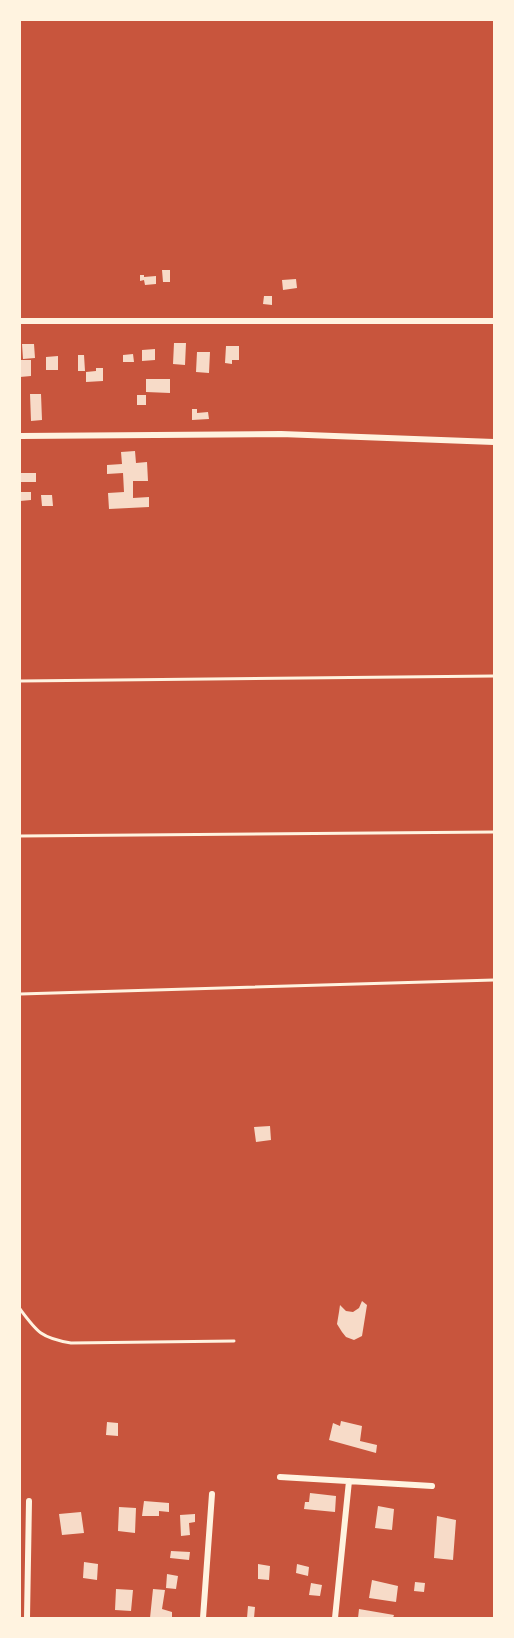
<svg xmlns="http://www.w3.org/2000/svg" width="514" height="1638" font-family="'Golos Text',sans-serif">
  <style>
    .building { fill: #f7dbc8 }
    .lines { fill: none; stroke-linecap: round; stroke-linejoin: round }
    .service { stroke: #fff3e0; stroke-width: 3 }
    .minor { stroke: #fff3e0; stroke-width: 6 }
  </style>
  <rect width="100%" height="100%" fill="#c8553d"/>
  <path class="building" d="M 162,270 L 170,270 L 170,282 L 163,282 Z
    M 140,275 L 144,275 L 144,277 L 156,276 L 156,284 L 145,285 L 144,280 L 140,281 Z
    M 296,279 L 297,288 L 283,290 L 282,280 Z
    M 264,296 L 272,296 L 272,305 L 263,304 Z
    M 174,343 L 186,343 L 185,365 L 173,364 Z
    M 22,344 L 34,344 L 35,358 L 23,359 Z
    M 226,346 L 239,346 L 239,360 L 232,360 L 232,364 L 225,363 Z
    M 155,349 L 155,360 L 142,361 L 142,350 Z
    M 197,352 L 210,352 L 209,373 L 196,372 Z
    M 133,354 L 134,362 L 123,362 L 123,355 Z
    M 78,355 L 84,355 L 85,371 L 78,371 Z
    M 58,356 L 58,370 L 46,370 L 46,357 Z
    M 20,360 L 31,360 L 31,376 L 20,377 Z
    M 96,368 L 103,368 L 103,381 L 86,382 L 86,372 L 96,371 Z
    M 146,379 L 170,379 L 170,393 L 146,392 Z
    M 30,394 L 41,394 L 42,420 L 31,421 Z
    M 137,395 L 146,395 L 146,405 L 137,405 Z
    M 192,409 L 197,409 L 197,413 L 208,412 L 209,419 L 192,420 Z
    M 135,451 L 136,463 L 147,462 L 148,481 L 133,481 L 133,498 L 149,497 L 149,507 L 109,509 L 108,493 L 124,492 L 123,473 L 107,474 L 107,465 L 122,464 L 121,452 Z
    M 20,473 L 36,473 L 36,482 L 20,482 Z
    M 20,492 L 31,492 L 31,500 L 20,501 Z
    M 41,495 L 52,495 L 53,506 L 42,506 Z
    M 270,1126 L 271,1140 L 256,1142 L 254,1127 Z
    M 362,1301 L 367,1305 L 362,1336 L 354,1340 L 346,1337 L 342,1332 L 337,1324 L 339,1312 L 340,1305 L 346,1311 L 353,1312 L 359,1308 Z
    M 341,1421 L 362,1426 L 360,1441 L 377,1445 L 376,1453 L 329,1440 L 333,1423 L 340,1426 Z
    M 107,1422 L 118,1423 L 118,1436 L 106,1435 Z
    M 310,1493 L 336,1496 L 335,1512 L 304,1509 L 305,1502 L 309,1502 Z
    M 144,1501 L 169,1503 L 169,1512 L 159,1511 L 159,1516 L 142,1516 Z
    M 378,1506 L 394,1509 L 392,1530 L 375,1528 Z
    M 119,1507 L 136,1508 L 135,1533 L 118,1531 Z
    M 81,1512 L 84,1533 L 62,1535 L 59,1514 Z
    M 195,1514 L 195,1522 L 189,1523 L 190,1535 L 181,1536 L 180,1515 Z
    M 437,1516 L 456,1520 L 453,1560 L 434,1558 Z
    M 171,1551 L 190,1552 L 189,1560 L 170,1558 Z
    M 84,1562 L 98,1564 L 97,1580 L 83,1578 Z
    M 258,1564 L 270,1566 L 269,1580 L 258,1579 Z
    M 297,1564 L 309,1567 L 308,1576 L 296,1573 Z
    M 167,1574 L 178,1576 L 176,1589 L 166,1588 Z
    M 372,1580 L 398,1586 L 396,1602 L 369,1598 Z
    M 415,1582 L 425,1583 L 424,1592 L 414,1591 Z
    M 311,1583 L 322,1585 L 320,1596 L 309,1595 Z
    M 116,1589 L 133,1590 L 131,1611 L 115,1610 Z
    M 153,1589 L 165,1590 L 162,1609 L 172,1612 L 172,1618 L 150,1618 Z
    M 248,1606 L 255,1607 L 254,1618 L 247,1618 Z
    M 359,1609 L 394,1615 L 393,1618 L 358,1618 Z"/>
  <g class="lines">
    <path class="service" d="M 20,681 L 494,676
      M 20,836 L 494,832
      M 20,994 L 494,980
      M 20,1309 C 37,1332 41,1338 71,1343 L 234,1341"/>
    <path class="minor" d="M 20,321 L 494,321
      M 20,436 L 281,434 L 494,442
      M 280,1477 L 432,1486
      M 27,1618 L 29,1501
      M 203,1618 L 212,1494
      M 335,1618 L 349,1481"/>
  </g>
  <rect width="514" height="1638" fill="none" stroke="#fff3e0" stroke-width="42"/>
</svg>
